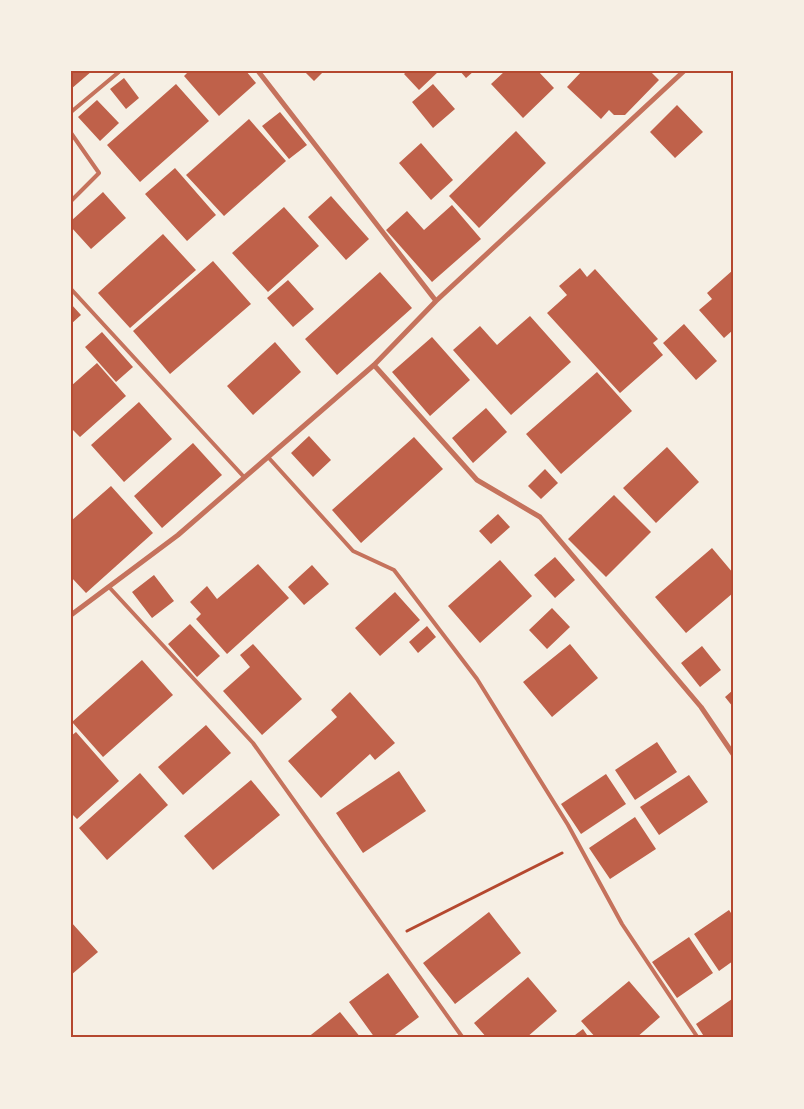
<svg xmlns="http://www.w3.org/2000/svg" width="804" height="1109" font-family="'Golos Text',sans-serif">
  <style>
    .building { fill: #bf614a }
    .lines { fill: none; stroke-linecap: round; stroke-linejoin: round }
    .path { stroke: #b5482f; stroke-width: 3 }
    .service { stroke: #c5725c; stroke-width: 4 }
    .minor { stroke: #c5725c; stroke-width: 5 }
    .neatline { fill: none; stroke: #b5482f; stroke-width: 2 }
  </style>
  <rect width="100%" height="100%" fill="#f6efe4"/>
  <path class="building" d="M 71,71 L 92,71 L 71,89 Z
    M 189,71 L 246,71 L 256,83 L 219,116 L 184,76 Z
    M 304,71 L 324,71 L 314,81 Z
    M 407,71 L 439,71 L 419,90 L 404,74 Z
    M 460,71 L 474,71 L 466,78 Z
    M 505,71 L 538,71 L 554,88 L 523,118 L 491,84 Z
    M 582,71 L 650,71 L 659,80 L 625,115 L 614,115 L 609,110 L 601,119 L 567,87 Z
    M 124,78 L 139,98 L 126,109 L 110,89 Z
    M 176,84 L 209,121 L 140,182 L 107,145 Z
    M 433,84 L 455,109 L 433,128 L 412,102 Z
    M 97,100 L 119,123 L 100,141 L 78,117 Z
    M 677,105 L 703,132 L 675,158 L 650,132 Z
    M 280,112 L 307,145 L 289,159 L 262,126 Z
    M 249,119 L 286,161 L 224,216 L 186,175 Z
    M 516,131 L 546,163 L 479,228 L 449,196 Z
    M 421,143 L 453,180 L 431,200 L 399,163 Z
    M 175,168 L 216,215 L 187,241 L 145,194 Z
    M 103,192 L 126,218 L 91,249 L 71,227 L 71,221 Z
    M 331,196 L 369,239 L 346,260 L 308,217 Z
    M 452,205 L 481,239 L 432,282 L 386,230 L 407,211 L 424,230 Z
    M 284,207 L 319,246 L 268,292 L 232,253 Z
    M 163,234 L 196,270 L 130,328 L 98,293 Z
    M 213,261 L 251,304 L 170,374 L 133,331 Z
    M 580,268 L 587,277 L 595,269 L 658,339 L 653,343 L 663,355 L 620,393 L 547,313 L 567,295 L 559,286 Z
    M 733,270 L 733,330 L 724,338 L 699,310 L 712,299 L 707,293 Z
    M 380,272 L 412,308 L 337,375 L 305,339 Z
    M 288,280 L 314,309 L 293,327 L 267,298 Z
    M 71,304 L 81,315 L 71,324 Z
    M 530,316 L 571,362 L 511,415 L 453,350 L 480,326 L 497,345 Z
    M 684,324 L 717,361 L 696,380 L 663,343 Z
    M 102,332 L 133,367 L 116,382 L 85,347 Z
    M 432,337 L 470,380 L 430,416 L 392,372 Z
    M 275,342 L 301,372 L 253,415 L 227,386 Z
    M 97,363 L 126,396 L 80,437 L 71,428 L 71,386 Z
    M 597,372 L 632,411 L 561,474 L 526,434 Z
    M 139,402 L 172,439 L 124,482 L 91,445 Z
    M 486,408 L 507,432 L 473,463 L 452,438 Z
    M 309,436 L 331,460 L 313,477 L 291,453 Z
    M 414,437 L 443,469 L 361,543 L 332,510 Z
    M 193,443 L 222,475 L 162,528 L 134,496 Z
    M 667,447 L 699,482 L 656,523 L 623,488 Z
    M 545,469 L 558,483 L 541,499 L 528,486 Z
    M 111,486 L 153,533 L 86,593 L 71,577 L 71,521 Z
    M 614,495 L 651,532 L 606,577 L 568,539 Z
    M 498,514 L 510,527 L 491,544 L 479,531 Z
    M 712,548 L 733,573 L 733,593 L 686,633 L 655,597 Z
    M 555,557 L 575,580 L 555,598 L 534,575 Z
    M 500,560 L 532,596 L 480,643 L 448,606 Z
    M 258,564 L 289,598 L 227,654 L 196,619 L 201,614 L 190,602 L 207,586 L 217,599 Z
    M 312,565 L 329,584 L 304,605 L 288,587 Z
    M 154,575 L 174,601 L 152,618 L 132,592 Z
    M 395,592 L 420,620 L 380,656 L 355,628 Z
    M 552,608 L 570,627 L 547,649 L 529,630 Z
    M 190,624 L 220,656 L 197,677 L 168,644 Z
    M 427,626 L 436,637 L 418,653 L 409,642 Z
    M 253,644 L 302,699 L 262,735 L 223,691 L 250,667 L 240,655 Z
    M 570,644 L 598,678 L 552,717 L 523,682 Z
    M 702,646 L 721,670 L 700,687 L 681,663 Z
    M 142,660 L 173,695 L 103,757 L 72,722 Z
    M 733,690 L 733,707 L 725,697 Z
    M 350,692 L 395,743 L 375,760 L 370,754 L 321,798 L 288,761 L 337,717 L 331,710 Z
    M 206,725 L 231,753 L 183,795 L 158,767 Z
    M 76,732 L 119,781 L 77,819 L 71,813 L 71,736 Z
    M 657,742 L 677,772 L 635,800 L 615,770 Z
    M 399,771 L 426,811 L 363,853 L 336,813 Z
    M 140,773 L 168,805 L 107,860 L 79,828 Z
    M 606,774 L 626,804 L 581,834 L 561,804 Z
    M 689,775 L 708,802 L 659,835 L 640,807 Z
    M 251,780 L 280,815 L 213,870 L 184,836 Z
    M 635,817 L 656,849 L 610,879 L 589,848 Z
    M 729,910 L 733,916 L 733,961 L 719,971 L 694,934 Z
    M 489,912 L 521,953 L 455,1004 L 423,963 Z
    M 71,922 L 98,952 L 71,975 Z
    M 689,937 L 713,973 L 677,998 L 652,962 Z
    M 388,973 L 419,1017 L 391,1038 L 375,1038 L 349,1002 Z
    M 528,977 L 557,1011 L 526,1038 L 487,1038 L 474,1023 Z
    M 629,981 L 660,1017 L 636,1038 L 596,1038 L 581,1021 Z
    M 732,999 L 733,1038 L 705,1038 L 696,1024 Z
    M 340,1012 L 361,1038 L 307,1038 Z
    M 583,1029 L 589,1038 L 571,1038 Z"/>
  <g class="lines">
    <path class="path" d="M 407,931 L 562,853"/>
    <path class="service" d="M 71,112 L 120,71
      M 71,133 L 99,173 L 71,201
      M 71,289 L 244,477
      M 268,457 L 353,551 L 394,570 L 477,679 L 568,825 L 622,924 L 698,1038
      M 109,587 L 253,743 L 463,1038"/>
    <path class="minor" d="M 258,71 L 436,301
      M 374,365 L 477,480 L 540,517 L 701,707 L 733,754
      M 71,615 L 178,535 L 374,365 L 436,301 L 684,71"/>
  </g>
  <rect width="804" height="1109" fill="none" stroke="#f6efe4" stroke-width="145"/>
  <rect x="72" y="72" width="660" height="964" class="neatline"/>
</svg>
